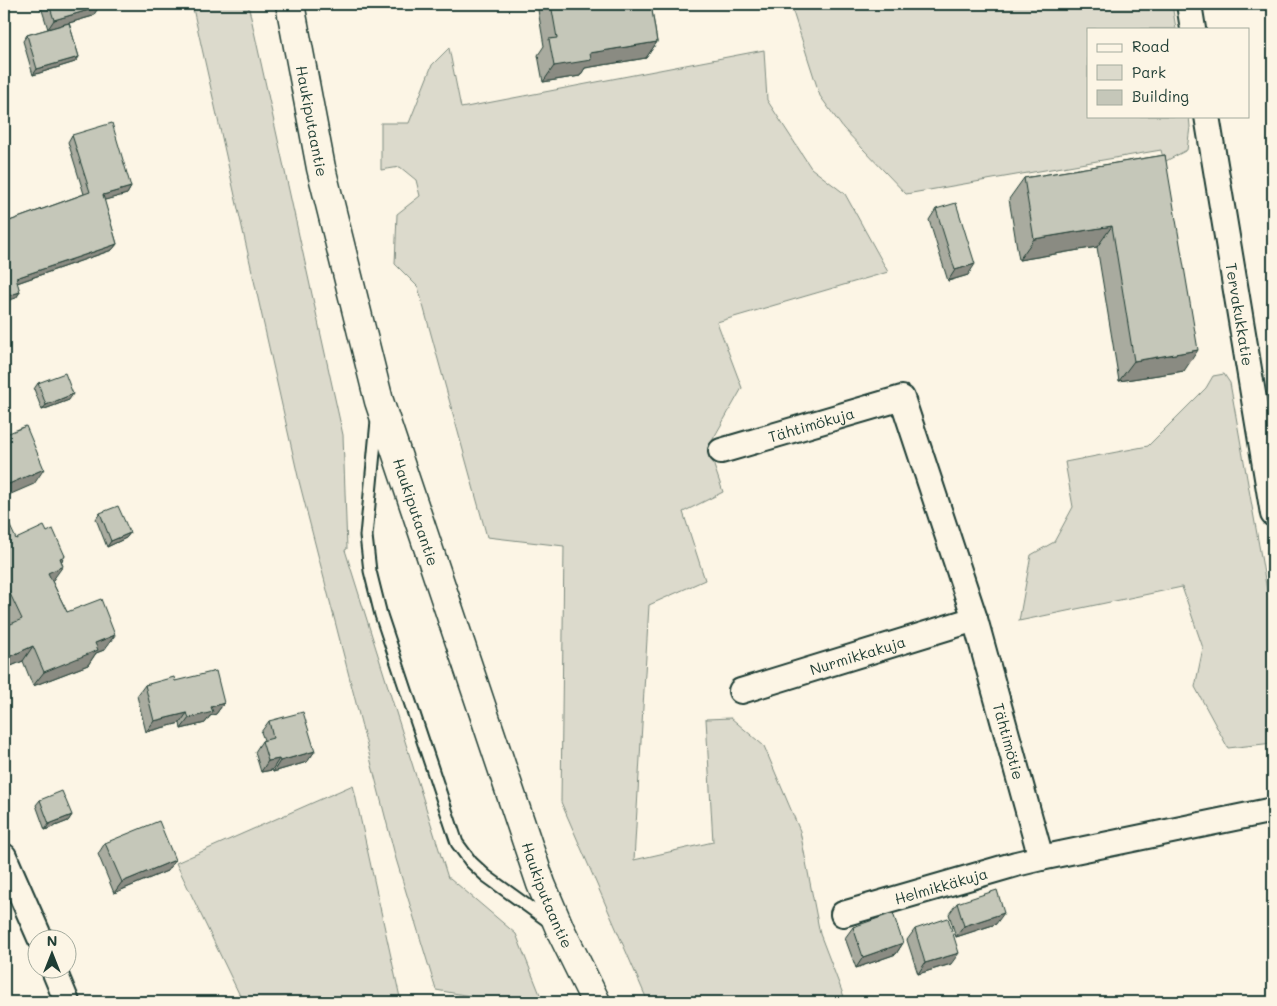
<svg xmlns="http://www.w3.org/2000/svg" width="1277" height="1006" font-family="Mali,sans-serif">
  <style>
    .green { fill: #dcdacc; stroke: #7e8c80 }
    .lines { fill: none; stroke-linecap: round; stroke-linejoin: round }
    .service-casing { stroke: #1f3d34; stroke-width: 15 }
    .minor-casing { stroke: #1f3d34; stroke-width: 28 }
    .secondary-casing { stroke: #1f3d34; stroke-width: 31 }
    .service { stroke: #fcf5e5; stroke-width: 11 }
    .minor { stroke: #fcf5e5; stroke-width: 24 }
    .secondary { stroke: #fcf5e5; stroke-width: 28 }
    .wall { fill: #a9ab9f; stroke: #1f3d34 }
    .shaded-wall { fill: #8a8b82; stroke: #1f3d34 }
    .building { fill: #c5c7b9; stroke: #1f3d34 }
    .labels { text-anchor: middle; dominant-baseline: central; stroke-width: 5; stroke-linejoin: round; paint-order: stroke }
    .street-label { font-size: 15px; fill: #1f3d34; stroke: #fcf5e5 }
  </style>
  <rect width="100%" height="100%" fill="#fcf5e5"/>
  <filter id="ink" filterUnits="userSpaceOnUse"><feTurbulence type="fractalNoise" baseFrequency=".02" numOctaves="2"/><feDisplacementMap in="SourceGraphic" scale="10" xChannelSelector="R" yChannelSelector="G"/><feConvolveMatrix kernelMatrix="1 2 1 2 8 2 1 2 1" color-interpolation-filters="sRGB"/></filter>
  <g filter="url(#ink)">
    <path class="green" d="M 192,4 L 248,4 L 343,435 L 347,549 L 345,550 L 448,878 L 450,878 L 516,934 L 543,1002 L 504,1002 L 436,990 L 396,859 L 299,481 Z
      M 791,4 L 1172,4 L 1176,29 L 1088,29 L 1088,116 L 1189,116 L 1190,127 L 1187,150 L 1164,162 L 1161,150 L 906,194 L 843,128 L 820,96 L 794,15 Z
      M 449,48 L 461,108 L 764,50 L 767,100 L 811,168 L 845,194 L 888,272 L 717,322 L 742,388 L 708,448 L 723,492 L 683,512 L 705,580 L 649,605 L 634,860 L 713,842 L 706,719 L 731,718 L 764,746 L 800,831 L 820,934 L 846,1002 L 648,1002 L 561,802 L 564,546 L 487,537 L 418,287 L 395,264 L 397,214 L 420,196 L 416,180 L 400,167 L 381,170 L 381,123 L 409,123 L 432,65 Z
      M 1224,374 L 1230,383 L 1273,624 L 1273,743 L 1228,748 L 1195,687 L 1203,648 L 1182,587 L 1019,621 L 1031,555 L 1054,542 L 1073,507 L 1065,462 L 1148,446 L 1206,388 L 1213,376 Z
      M 353,785 L 401,1002 L 243,1002 L 176,863 Z"/>
    <g class="lines">
      <g class="service-casing">
        <path id="service" d="M 377,421 L 366,536 L 370,571 L 381,615 L 457,843 L 471,862 L 486,876 L 551,923"/>
      </g>
      <g class="minor-casing">
        <g id="minor">
          <path d="M 1189,4 L 1193,29"/>
          <path id="s1" d="M 1207,116 L 1273,514"/>
          <path id="s2" d="M 721,451 L 902,398 L 975,619 L 1041,858 L 1273,810"/>
          <path id="s3" d="M 741,691 L 975,619"/>
          <path d="M 4,856 L 40,938"/>
          <path id="s4" d="M 843,914 L 1016,864 L 1041,858"/>
          <path d="M 53,968 L 67,1002"/>
        </g>
      </g>
      <g class="secondary-casing">
        <g id="secondary">
          <path id="s5" d="M 290,4 L 321,168 L 379,401 L 541,884 L 560,929 L 596,1002"/>
        </g>
      </g>
      <use href="#service" class="service"/>
      <use href="#minor" class="minor"/>
      <use href="#secondary" class="secondary"/>
    </g>
    <path class="wall" d="M 40,4 L 99,4 L 93,16 L 69,23 L 79,57 L 75,62 L 33,75 L 23,41 L 27,35 L 48,29 Z
      M 537,4 L 651,4 L 657,42 L 646,58 L 585,68 L 580,76 L 543,82 L 538,55 L 544,46 Z
      M 1273,56 L 1273,70 L 1271,58 Z
      M 72,135 L 131,187 L 127,194 L 104,200 L 117,244 L 112,250 L 17,283 L 20,292 L 16,298 L 4,223 L 84,194 L 68,142 Z
      M 1165,155 L 1184,371 L 1119,381 L 1097,247 L 1019,260 L 1009,199 L 1024,178 Z
      M 936,209 L 968,275 L 948,281 L 929,220 Z
      M 38,383 L 69,400 L 42,410 L 34,389 Z
      M 100,513 L 130,533 L 126,538 L 107,547 L 96,519 Z
      M 4,527 L 16,539 L 47,532 L 65,556 L 61,562 L 53,580 L 52,581 L 67,612 L 115,635 L 104,650 L 96,653 L 88,665 L 33,686 L 23,661 L 4,669 L 4,627 L 7,625 L 4,617 Z
      M 175,681 L 224,703 L 216,714 L 210,716 L 205,723 L 181,729 L 180,723 L 146,732 L 137,696 L 145,685 Z
      M 269,721 L 315,751 L 307,762 L 273,772 L 272,770 L 261,772 L 255,752 L 262,741 L 264,740 L 261,732 Z
      M 40,800 L 72,815 L 68,821 L 45,830 L 36,805 Z
      M 105,843 L 167,871 L 114,893 L 98,854 Z
      M 957,903 L 996,924 L 956,937 L 949,914 Z
      M 853,927 L 903,943 L 896,954 L 856,968 L 845,938 Z
      M 915,929 L 951,964 L 918,974 L 907,940 Z"/>
    <path class="shaded-wall" d="M 99,7 L 93,16 L 48,29 L 54,20 Z
      M 657,42 L 646,58 L 585,68 L 580,76 L 543,82 L 554,66 L 590,53 Z
      M 79,57 L 75,62 L 33,75 L 37,69 Z
      M 131,187 L 127,194 L 98,202 L 103,195 Z
      M 1112,226 L 1097,247 L 1019,260 L 1034,239 Z
      M 117,244 L 112,250 L 11,285 L 16,278 Z
      M 975,264 L 968,275 L 948,281 L 955,270 Z
      M 20,292 L 16,298 L 4,302 L 4,297 Z
      M 1198,350 L 1184,371 L 1119,381 L 1134,361 Z
      M 73,394 L 69,400 L 42,410 L 46,405 Z
      M 44,469 L 34,484 L 4,497 L 4,486 Z
      M 130,533 L 126,538 L 107,547 L 111,541 Z
      M 65,556 L 56,569 L 63,566 L 53,580 L 38,587 L 48,573 L 60,558 Z
      M 115,635 L 104,650 L 96,653 L 88,665 L 33,686 L 44,672 L 95,643 Z
      M 33,646 L 23,661 L 4,669 L 4,659 Z
      M 224,703 L 216,714 L 210,716 L 205,723 L 181,729 L 189,718 L 211,707 Z
      M 187,713 L 180,723 L 146,732 L 154,721 Z
      M 315,751 L 307,762 L 273,772 L 280,761 Z
      M 279,759 L 272,770 L 261,772 L 268,761 Z
      M 72,815 L 68,821 L 45,830 L 49,824 Z
      M 175,860 L 167,871 L 114,893 L 122,882 Z
      M 1004,913 L 996,924 L 956,937 L 964,926 Z
      M 903,943 L 896,954 L 856,968 L 863,957 Z
      M 959,953 L 951,964 L 918,974 L 925,963 Z"/>
    <path class="building" d="M 49,4 L 99,4 L 99,7 L 54,20 Z
      M 551,4 L 651,4 L 657,42 L 590,53 L 591,60 L 554,66 L 549,39 L 557,38 Z
      M 69,23 L 79,57 L 37,69 L 27,35 Z
      M 112,123 L 131,187 L 103,195 L 117,244 L 16,278 L 20,292 L 4,297 L 4,223 L 90,192 L 72,135 Z
      M 1165,155 L 1198,350 L 1134,361 L 1112,226 L 1034,239 L 1024,178 Z
      M 956,203 L 975,264 L 955,270 L 936,209 Z
      M 65,373 L 73,394 L 46,405 L 38,383 Z
      M 26,426 L 44,469 L 4,486 L 4,435 Z
      M 118,506 L 130,533 L 111,541 L 100,513 Z
      M 9,524 L 16,539 L 44,526 L 47,532 L 53,529 L 65,556 L 60,558 L 63,566 L 48,573 L 67,612 L 101,599 L 115,635 L 95,643 L 98,650 L 44,672 L 33,646 L 4,659 L 4,627 L 22,619 L 4,581 L 4,527 Z
      M 216,671 L 224,703 L 211,707 L 213,712 L 189,718 L 187,713 L 154,721 L 145,685 L 174,677 L 175,681 Z
      M 303,712 L 315,751 L 280,761 L 279,759 L 268,761 L 262,741 L 273,738 L 269,721 Z
      M 62,791 L 72,815 L 49,824 L 40,800 Z
      M 159,821 L 175,860 L 122,882 L 105,843 Z
      M 997,890 L 1004,913 L 964,926 L 957,903 Z
      M 893,913 L 903,943 L 863,957 L 853,927 Z
      M 948,918 L 959,953 L 925,963 L 915,929 Z"/>
  </g>
  <g class="labels">
    <g class="street-label">
      <text stroke="none"><textPath href="#s5" startOffset="119">Haukiputaantie</textPath></text>
      <text stroke="none"><textPath href="#s1" startOffset="201">Tervakukkatie</textPath></text>
      <text stroke="none"><textPath href="#s2" startOffset="94">Tähtimökuja</textPath></text>
      <text stroke="none"><textPath href="#s5" startOffset="524">Haukiputaantie</textPath></text>
      <text stroke="none"><textPath href="#s3" startOffset="122">Nurmikkakuja</textPath></text>
      <text stroke="none"><textPath href="#s2" startOffset="548">Tähtimötie</textPath></text>
      <text stroke="none"><textPath href="#s4" startOffset="102">Helmikkäkuja</textPath></text>
      <text stroke="none"><textPath href="#s5" startOffset="929">Haukiputaantie</textPath></text>
    </g>
  </g>
  <rect width="1277" height="1006" fill="none" stroke="#fcf5e5" stroke-width="20"/>
  <rect x="10" y="10" width="1257" height="986" fill="none" stroke="#1f3d34" stroke-width="2" filter="url(#ink)"/>
  <rect x="1087" y="28" width="162" height="90" fill="#fcf5e5" stroke="#a4ab9e"/>
  <rect x="1097" y="44" width="25" height="8" fill="#fcf5e5" stroke="#a4ab9e"/>
  <text x="1132" y="52" font-size="15" fill="#1f3d34">Road</text>
  <rect x="1097" y="65" width="25" height="15" fill="#dcdacc" stroke="#a4ab9e"/>
  <text x="1132" y="78" font-size="15" fill="#1f3d34">Park</text>
  <rect x="1097" y="90" width="25" height="15" fill="#c5c7b9" stroke="#a4ab9e"/>
  <text x="1132" y="102" font-size="15" fill="#1f3d34">Building</text>
  <g transform="translate(52 954)"><circle r="24" fill="#fcf5e5" stroke="#a4ab9e"/>
  <path d="M0-4L9 19L0 12L-9 19Z" fill="#1f3d34"/>
  <text y="-8" font-size="14" font-weight="bold" text-anchor="middle" fill="#1f3d34">N</text>
  </g>
</svg>
